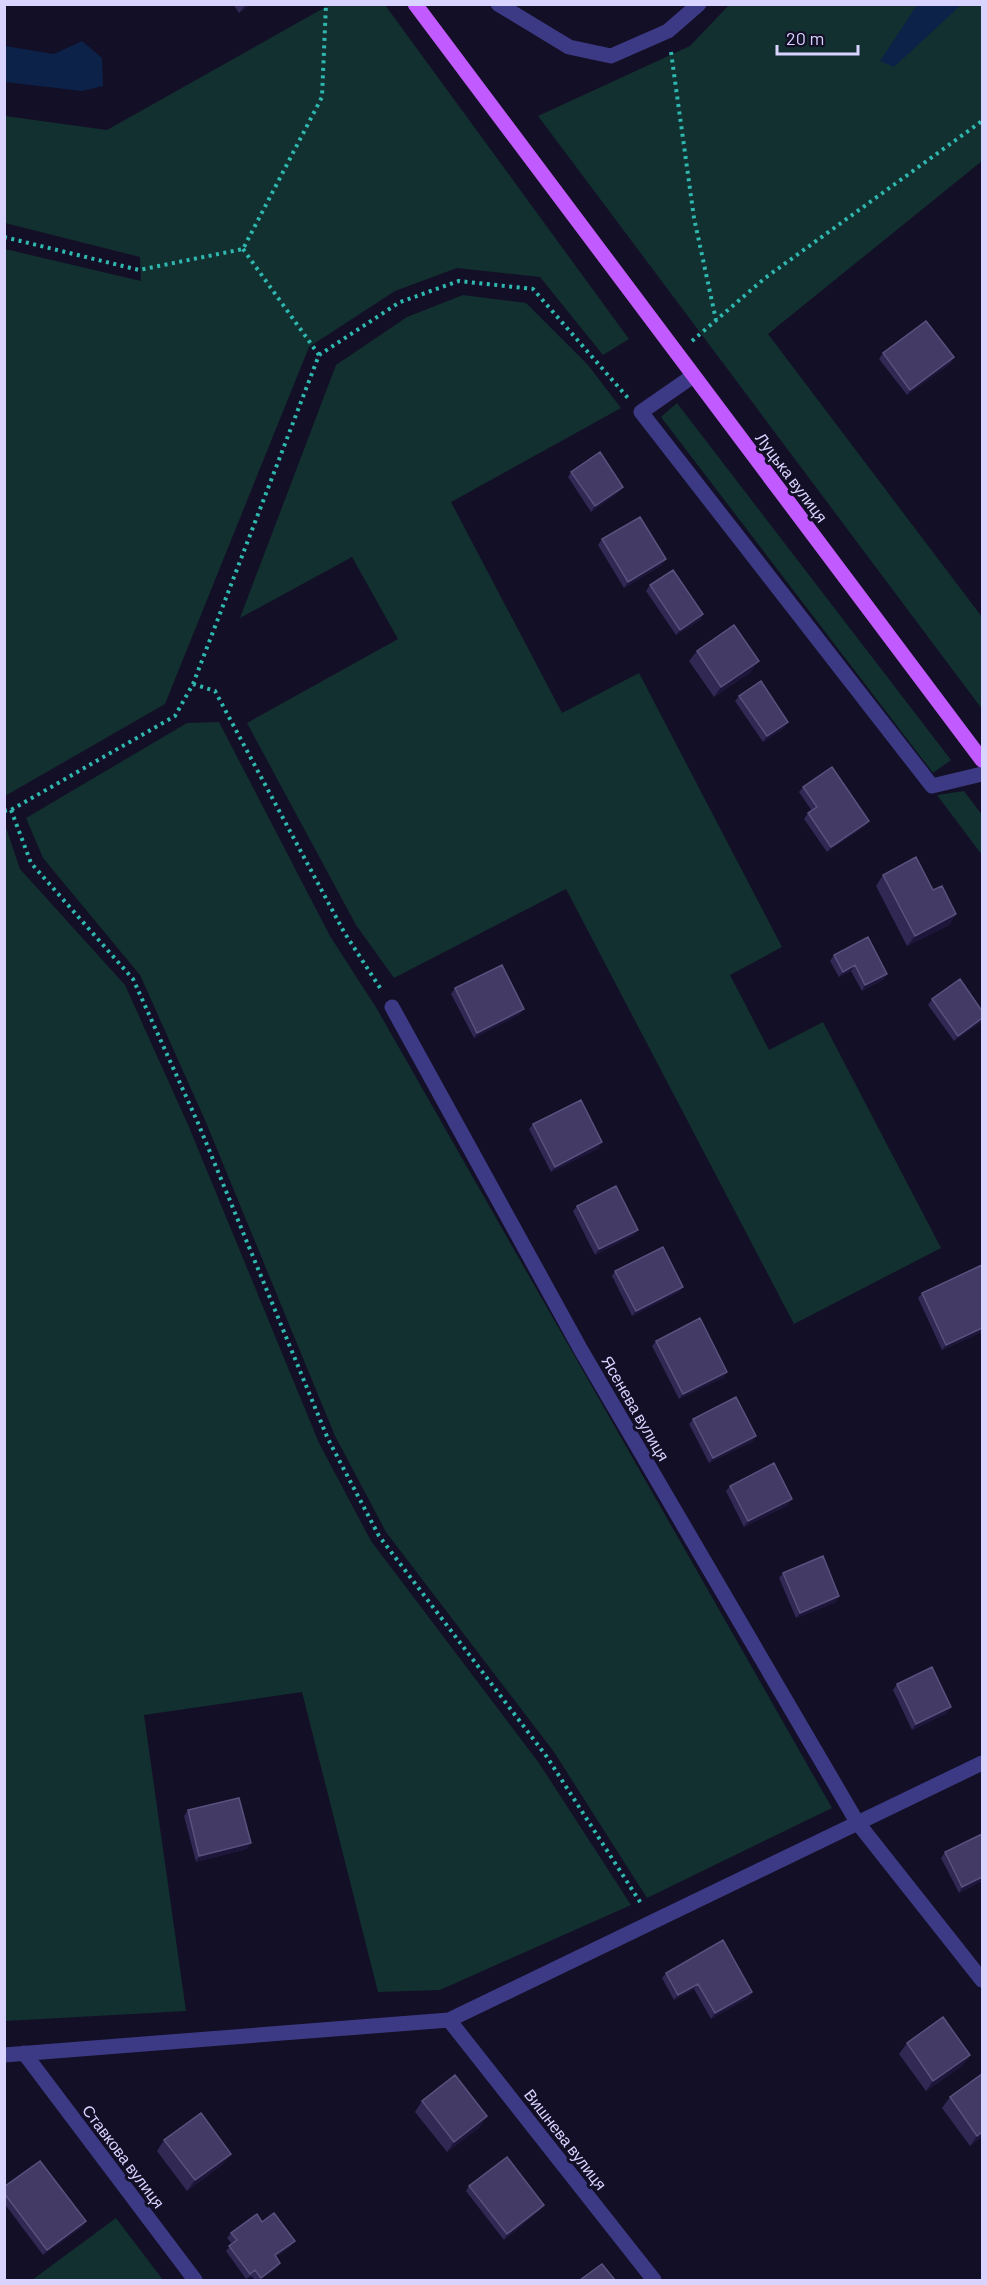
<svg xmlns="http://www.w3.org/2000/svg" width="987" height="2285" font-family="Barlow,sans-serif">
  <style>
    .green { fill: #12302f }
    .water { fill: #0c2248 }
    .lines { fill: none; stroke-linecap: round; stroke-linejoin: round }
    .path { stroke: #2fb8b0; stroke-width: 4; stroke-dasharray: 3 4.5; stroke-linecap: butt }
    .minor { stroke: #3d3a85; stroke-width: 15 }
    .major { stroke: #c25bff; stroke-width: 15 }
    .wall { fill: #312854 }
    .shaded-wall { fill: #1d163a }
    .building { fill: #433a66; stroke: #5a527e; stroke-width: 1.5 }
    .labels { text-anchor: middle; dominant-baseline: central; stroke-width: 6; stroke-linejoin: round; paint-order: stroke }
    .street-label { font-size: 16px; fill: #d9d4ff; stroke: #130f26 }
  </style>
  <rect width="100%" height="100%" fill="#130f26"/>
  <path class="green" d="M 331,4 L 385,5 L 629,339 L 603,355 L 540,277 L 457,268 L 395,291 L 309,347 L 165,704 L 5,796 L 5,249 L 141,281 L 140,257 L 5,223 L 5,116 L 107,130 Z
    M 729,5 L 982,5 L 982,161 L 768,334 L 982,617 L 982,709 L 538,116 L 690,46 Z
    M 463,295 L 526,303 L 588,365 L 621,408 L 451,502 L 562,713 L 639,673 L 782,947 L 730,975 L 769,1050 L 823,1022 L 941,1248 L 794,1324 L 566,889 L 394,978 L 356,925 L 247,723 L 398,639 L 352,557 L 240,618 L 336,365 L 407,317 Z
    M 677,403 L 951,760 L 933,773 L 661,417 Z
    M 219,722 L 330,936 L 377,1009 L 832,1808 L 647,1898 L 554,1752 L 386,1532 L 335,1436 L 205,1120 L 140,975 L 43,858 L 26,818 L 187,723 Z
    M 964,791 L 982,815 L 982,855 L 937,795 Z
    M 4,822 L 20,869 L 125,985 L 189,1127 L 319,1443 L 371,1541 L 539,1763 L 631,1905 L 440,1990 L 378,1992 L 302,1692 L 144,1715 L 186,2011 L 5,2021 Z
    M 116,2218 L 163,2280 L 32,2280 Z"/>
  <path class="water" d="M 917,5 L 961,5 L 894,67 L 880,61 Z
    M 82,41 L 102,58 L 103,86 L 82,91 L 5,82 L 5,46 L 54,54 Z"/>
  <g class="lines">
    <path class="path" d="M 671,52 L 694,218 L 716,320
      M 4,237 L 139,270 L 243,249 L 322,97 L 326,4
      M 243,249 L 319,355
      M 692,341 L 765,278 L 982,121
      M 193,684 L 215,691 L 344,932 L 382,991
      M 11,810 L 31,863 L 133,979 L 198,1123 L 328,1439 L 379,1536 L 547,1757 L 642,1905
      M 4,811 L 11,810 L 175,716 L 193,684 L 319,355 L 400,302 L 459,281 L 533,289 L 628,398"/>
    <path class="minor" d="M 498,4 L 569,47 L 611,56 L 668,31 L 699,4
      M 693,376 L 641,412 L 932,786 L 982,774
      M 392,1007 L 581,1350 L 857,1822 L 982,1980
      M 449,2020 L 654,2280
      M 24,2053 L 195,2280
      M 4,2055 L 449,2020 L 982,1763"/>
    <path class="major" d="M 415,4 L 982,760"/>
  </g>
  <path class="wall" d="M 233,4 L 251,4 L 239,13 Z
    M 883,353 L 954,357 L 951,363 L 907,395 L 879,359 Z
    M 571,472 L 623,487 L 619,492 L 591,512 L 568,477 Z
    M 602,539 L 666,559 L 662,565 L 624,588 L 598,545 Z
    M 650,585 L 703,614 L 700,620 L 676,635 L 646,591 Z
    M 697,651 L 751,672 L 714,697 L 689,661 Z
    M 739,696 L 785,727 L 763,742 L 735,701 Z
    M 803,787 L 869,821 L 865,826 L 827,852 L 804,819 L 808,813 L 812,811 L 799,792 Z
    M 883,875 L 933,890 L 956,914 L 949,925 L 907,946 L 876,886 Z
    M 834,955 L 884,979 L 862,991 L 851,971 L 839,977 L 830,961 Z
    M 455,988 L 520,1014 L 474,1038 L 451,994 Z
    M 932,999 L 982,1011 L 982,1021 L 954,1041 L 928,1005 Z
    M 533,1124 L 599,1148 L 551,1172 L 529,1129 Z
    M 577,1206 L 638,1230 L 634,1235 L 595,1255 L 573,1211 Z
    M 982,1265 L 982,1332 L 942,1350 L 918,1298 L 922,1293 Z
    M 615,1271 L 683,1287 L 679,1292 L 632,1316 L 612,1276 Z
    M 656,1341 L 727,1372 L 724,1377 L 679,1399 L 652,1346 Z
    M 693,1419 L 753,1441 L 709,1463 L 689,1424 Z
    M 730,1486 L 788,1505 L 744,1527 L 726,1491 Z
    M 783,1573 L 836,1602 L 796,1618 L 779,1578 Z
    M 897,1684 L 947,1713 L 912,1730 L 893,1690 Z
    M 188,1810 L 247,1849 L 196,1862 L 184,1816 Z
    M 945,1852 L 982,1881 L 959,1893 L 941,1858 Z
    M 666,1973 L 752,1992 L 748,1998 L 711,2019 L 694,1989 L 674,2000 L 662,1978 Z
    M 907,2043 L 970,2055 L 962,2066 L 926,2091 L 899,2054 Z
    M 982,2074 L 982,2137 L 970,2146 L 942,2108 L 950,2097 Z
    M 422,2101 L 480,2127 L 447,2152 L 415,2112 Z
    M 164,2140 L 223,2164 L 187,2191 L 157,2151 Z
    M 469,2186 L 540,2210 L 504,2240 L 466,2191 Z
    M 4,2187 L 86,2221 L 82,2227 L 43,2255 L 4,2203 Z
    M 262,2222 L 291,2246 L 276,2257 L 277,2268 L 260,2280 L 255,2280 L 251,2276 L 246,2279 L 226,2251 L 232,2244 L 227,2238 L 231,2233 Z"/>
  <path class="shaded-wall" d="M 247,4 L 251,4 L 239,13 L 243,8 Z
    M 954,357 L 951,363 L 907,395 L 910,390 Z
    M 623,487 L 619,492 L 591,512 L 595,506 Z
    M 666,559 L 662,565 L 624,588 L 628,582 Z
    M 703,614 L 700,620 L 676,635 L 680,630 Z
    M 759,661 L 751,672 L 714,697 L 721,687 Z
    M 788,722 L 785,727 L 763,742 L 767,736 Z
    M 869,821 L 865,826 L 827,852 L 831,847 Z
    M 956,914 L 949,925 L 907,946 L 915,936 Z
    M 855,965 L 851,971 L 839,977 L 843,972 Z
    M 887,974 L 884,979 L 862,991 L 865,985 Z
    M 524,1009 L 520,1014 L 474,1038 L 477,1033 Z
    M 982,1018 L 982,1021 L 954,1041 L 958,1036 Z
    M 602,1142 L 599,1148 L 551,1172 L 555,1167 Z
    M 638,1230 L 634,1235 L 595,1255 L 599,1249 Z
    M 683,1287 L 679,1292 L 632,1316 L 636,1311 Z
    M 982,1328 L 982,1332 L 942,1350 L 946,1345 Z
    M 727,1372 L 724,1377 L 679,1399 L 683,1394 Z
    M 756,1436 L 753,1441 L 709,1463 L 713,1458 Z
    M 792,1499 L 788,1505 L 744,1527 L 748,1521 Z
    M 839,1596 L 836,1602 L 796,1618 L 800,1613 Z
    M 951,1707 L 947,1713 L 912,1730 L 916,1724 Z
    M 251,1843 L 247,1849 L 196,1862 L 199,1856 Z
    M 982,1877 L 982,1881 L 959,1893 L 962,1887 Z
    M 698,1984 L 694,1989 L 674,2000 L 678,1995 Z
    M 752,1992 L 748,1998 L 711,2019 L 715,2013 Z
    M 970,2055 L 962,2066 L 926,2091 L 933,2081 Z
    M 487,2116 L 480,2127 L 447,2152 L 454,2142 Z
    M 982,2132 L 982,2137 L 970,2146 L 977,2136 Z
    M 231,2154 L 223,2164 L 187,2191 L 195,2180 Z
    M 544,2205 L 540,2210 L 504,2240 L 507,2234 Z
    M 86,2221 L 82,2227 L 43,2255 L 47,2250 Z
    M 295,2241 L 291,2246 L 271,2261 L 275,2255 Z
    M 280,2263 L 277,2268 L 260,2280 L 259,2280 L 261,2278 Z"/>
  <path class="building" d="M 926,321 L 954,357 L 910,390 L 883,353 Z
    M 600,452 L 623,487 L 595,506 L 571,472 Z
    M 640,517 L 666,559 L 628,582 L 602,539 Z
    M 673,570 L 703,614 L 680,630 L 650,585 Z
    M 734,625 L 759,661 L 721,687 L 697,651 Z
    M 761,681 L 788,722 L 767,736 L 739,696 Z
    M 832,767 L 869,821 L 831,847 L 808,813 L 817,807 L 803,787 Z
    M 916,857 L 933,890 L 942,886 L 956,914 L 915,936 L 883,875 Z
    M 868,937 L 887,974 L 865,985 L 855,965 L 843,972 L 834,955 Z
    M 502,965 L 524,1009 L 477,1033 L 455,988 Z
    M 960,979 L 982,1011 L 982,1018 L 958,1036 L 932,999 Z
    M 581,1100 L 602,1142 L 555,1167 L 533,1124 Z
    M 616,1186 L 638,1230 L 599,1249 L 577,1206 Z
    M 663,1247 L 683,1287 L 636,1311 L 615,1271 Z
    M 982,1265 L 982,1328 L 946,1345 L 922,1293 Z
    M 700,1318 L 727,1372 L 683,1394 L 656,1341 Z
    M 736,1397 L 756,1436 L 713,1458 L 693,1419 Z
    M 774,1463 L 792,1499 L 748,1521 L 730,1486 Z
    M 823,1556 L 839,1596 L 800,1613 L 783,1573 Z
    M 932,1667 L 951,1707 L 916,1724 L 897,1684 Z
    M 239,1798 L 251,1843 L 199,1856 L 188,1810 Z
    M 982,1834 L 982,1877 L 962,1887 L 945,1852 Z
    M 723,1940 L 752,1992 L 715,2013 L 698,1984 L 678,1995 L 666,1973 Z
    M 943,2017 L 970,2055 L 933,2081 L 907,2043 Z
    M 982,2074 L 982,2132 L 977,2136 L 950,2097 Z
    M 455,2075 L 487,2116 L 454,2142 L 422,2101 Z
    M 201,2113 L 231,2154 L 195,2180 L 164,2140 Z
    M 507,2157 L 544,2205 L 507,2234 L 469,2186 Z
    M 40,2161 L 86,2221 L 47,2250 L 4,2193 L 4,2187 Z
    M 274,2213 L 295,2241 L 275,2255 L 280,2263 L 261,2278 L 255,2270 L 250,2274 L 229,2246 L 237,2240 L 231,2233 L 257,2214 L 262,2222 Z
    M 602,2264 L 615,2280 L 580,2280 Z"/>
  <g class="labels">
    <g class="street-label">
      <text transform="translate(792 477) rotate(53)">Луцька вулиця</text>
      <text transform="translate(636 1408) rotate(60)">Ясенева вулиця</text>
      <text transform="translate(566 2139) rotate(52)">Вишнева вулиця</text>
      <text transform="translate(124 2156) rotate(53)">Ставкова вулиця</text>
    </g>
  </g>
  <rect width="987" height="2285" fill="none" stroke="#d9d4ff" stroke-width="12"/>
  <path d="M777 45v9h81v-9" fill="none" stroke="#d9d4ff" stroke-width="3"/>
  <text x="786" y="45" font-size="18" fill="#d9d4ff" stroke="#130f26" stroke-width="4.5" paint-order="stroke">20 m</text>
</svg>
